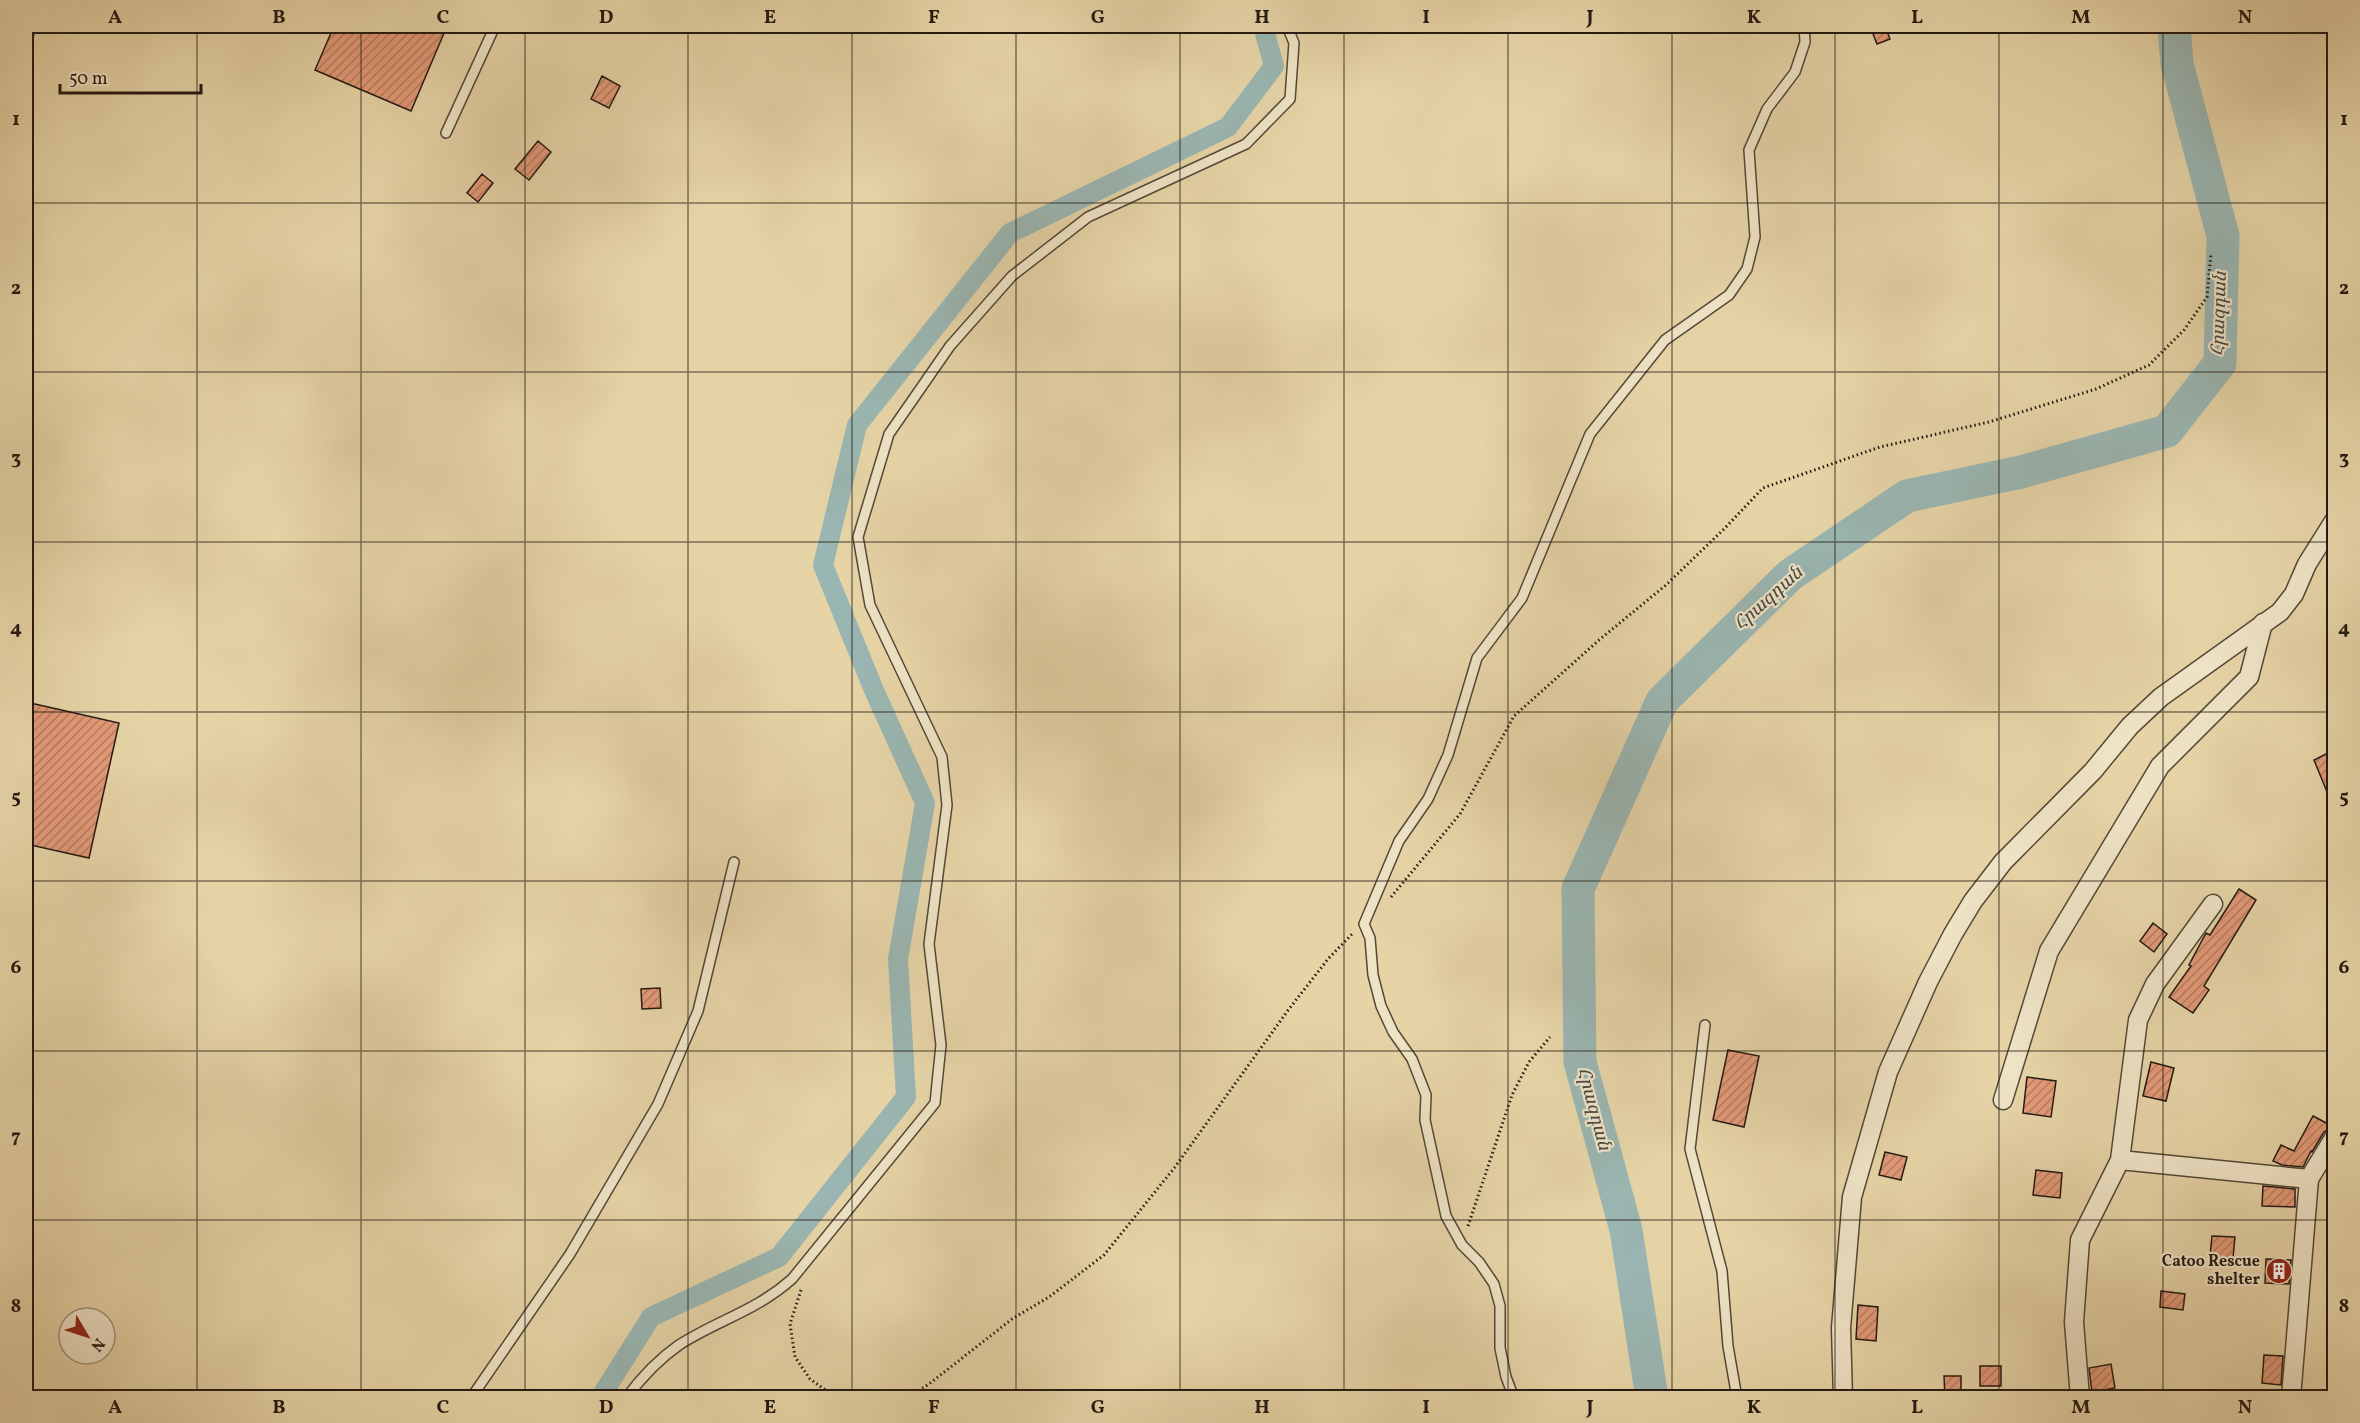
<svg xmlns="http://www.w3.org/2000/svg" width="2360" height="1423" font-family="Vollkorn,'Noto Serif Armenian',serif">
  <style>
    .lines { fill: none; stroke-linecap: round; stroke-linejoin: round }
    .canal { stroke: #9ab6b2; stroke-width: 20 }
    .river { stroke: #9ab6b2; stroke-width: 33 }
    .building { fill: url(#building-hatch); stroke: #231912; stroke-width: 1.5 }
    .lane-casing { stroke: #544837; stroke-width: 12 }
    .street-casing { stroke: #544837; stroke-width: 21 }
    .path { stroke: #231912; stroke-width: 3; stroke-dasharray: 1.5 3; stroke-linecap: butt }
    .lane { stroke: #efe3c6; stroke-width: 9 }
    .street { stroke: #efe3c6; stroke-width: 18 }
    .grid { fill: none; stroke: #231912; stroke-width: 1.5; stroke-opacity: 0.55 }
    .labels { text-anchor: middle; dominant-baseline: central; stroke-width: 4.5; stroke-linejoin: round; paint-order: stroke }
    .poi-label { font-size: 16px; font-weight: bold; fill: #231912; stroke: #efe3c6; text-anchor: end }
    .water-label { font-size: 18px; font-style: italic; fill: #474842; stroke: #efe3c6 }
    .neatline { fill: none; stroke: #231912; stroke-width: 2 }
    .grid-label { font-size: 20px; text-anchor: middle; font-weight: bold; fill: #231912 }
  </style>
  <defs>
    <pattern id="building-hatch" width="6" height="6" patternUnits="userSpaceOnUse" patternTransform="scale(1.5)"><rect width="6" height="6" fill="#e39a78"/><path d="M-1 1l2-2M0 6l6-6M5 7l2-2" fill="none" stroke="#b87d61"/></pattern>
  </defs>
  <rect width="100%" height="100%" fill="#e6d4a7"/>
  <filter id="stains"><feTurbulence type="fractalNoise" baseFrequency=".00333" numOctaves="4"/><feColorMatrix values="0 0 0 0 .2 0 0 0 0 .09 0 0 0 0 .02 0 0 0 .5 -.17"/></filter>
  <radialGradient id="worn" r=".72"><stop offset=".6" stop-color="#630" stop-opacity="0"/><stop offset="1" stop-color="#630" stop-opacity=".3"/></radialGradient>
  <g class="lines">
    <path class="canal" d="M 600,1398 L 651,1317 L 779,1257 L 906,1097 L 898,959 L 925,803 L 873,688 L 823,565 L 857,425 L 1010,233 L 1228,127 L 1274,66 L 1263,26"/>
    <path class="river" d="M 1652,1398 L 1626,1230 L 1580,1062 L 1578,889 L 1662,701 L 1790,575 L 1907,496 L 2021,472 L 2167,431 L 2220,363 L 2223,236 L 2177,64 L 2174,26"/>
  </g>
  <path class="building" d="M 334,26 L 447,26 L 411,111 L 315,70 Z
    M 1879,26 L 1885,26 L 1890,39 L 1877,44 L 1871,29 Z
    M 602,76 L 620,86 L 609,108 L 591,99 Z
    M 538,141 L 551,152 L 529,180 L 515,169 Z
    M 482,174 L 493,183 L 478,202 L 467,193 Z
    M 26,702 L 119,723 L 89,858 L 26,844 Z
    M 2334,750 L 2334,809 L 2314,760 Z
    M 2239,889 L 2256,900 L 2204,986 L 2209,990 L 2193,1013 L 2169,997 L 2191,966 L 2189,965 L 2206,933 L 2210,935 Z
    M 2153,923 L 2167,934 L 2154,952 L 2140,941 Z
    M 660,988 L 661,1008 L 642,1009 L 641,989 Z
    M 1728,1050 L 1759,1056 L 1744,1127 L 1713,1120 Z
    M 2151,1062 L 2174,1068 L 2166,1101 L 2143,1096 Z
    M 2027,1077 L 2056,1081 L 2051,1117 L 2023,1113 Z
    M 2313,1116 L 2334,1127 L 2324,1132 L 2312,1152 L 2311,1151 L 2303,1167 L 2282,1165 L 2273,1161 L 2281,1145 L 2294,1151 Z
    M 1885,1152 L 1907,1157 L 1901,1180 L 1879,1175 Z
    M 2036,1170 L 2062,1173 L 2060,1198 L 2033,1195 Z
    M 2263,1186 L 2295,1189 L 2295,1207 L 2262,1206 Z
    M 2212,1236 L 2235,1237 L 2233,1258 L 2210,1256 Z
    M 2266,1259 L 2291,1260 L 2289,1284 L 2265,1283 Z
    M 2161,1291 L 2185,1294 L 2183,1310 L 2160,1307 Z
    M 1858,1305 L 1878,1307 L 1876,1341 L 1856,1339 Z
    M 2264,1355 L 2283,1356 L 2281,1385 L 2262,1383 Z
    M 2111,1364 L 2115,1388 L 2092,1392 L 2089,1368 Z
    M 1980,1366 L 2001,1366 L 2001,1386 L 1980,1386 Z
    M 1944,1376 L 1961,1376 L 1961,1398 L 1945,1398 Z"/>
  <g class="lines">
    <g class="lane-casing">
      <path id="lane" d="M 26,40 L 32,26
        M 446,133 L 495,26
        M 1705,1025 L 1690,1149 L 1722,1271 L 1728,1346 L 1737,1398
        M 471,1398 L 570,1254 L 658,1104 L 698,1011 L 734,862
        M 626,1398 C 641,1378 659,1359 679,1345 C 718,1320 756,1311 792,1279 L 935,1103 L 941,1045 L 929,944 L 947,805 L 942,757 L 870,605 L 858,537 L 889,434 L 950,346 L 1012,276 L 1088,217 L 1246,144 L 1290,99 L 1294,43 L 1287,26
        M 1514,1398 L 1506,1377 L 1500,1348 L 1500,1306 L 1494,1284 L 1479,1262 L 1462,1245 L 1446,1216 L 1425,1120 L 1426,1095 L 1412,1059 L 1393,1032 L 1381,1006 L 1373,975 L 1370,938 L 1364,924 L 1399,841 L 1428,799 L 1448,755 L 1477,658 L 1522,598 L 1590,434 L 1665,340 L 1729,295 L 1747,269 L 1755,237 L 1749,150 L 1767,109 L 1795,72 L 1805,42 L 1804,26"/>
    </g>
    <g class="street-casing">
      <path id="street" d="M 2003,1100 L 2049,951 L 2160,766 L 2249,677 L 2263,623
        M 2120,1160 L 2309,1179
        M 1843,1398 L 1841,1328 L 1852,1197 L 1888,1072 L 1928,982 L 1953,934 L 1973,901 L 2003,862 L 2093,771 L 2130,726 L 2161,697 L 2280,612 L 2294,594 L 2307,564 L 2334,521
        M 2080,1398 L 2074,1322 L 2080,1240 L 2120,1160 L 2138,1020 L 2155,984 L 2213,904
        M 2291,1398 L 2309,1179 L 2334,1138"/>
    </g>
    <path class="path" d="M 1391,897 L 1460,814 L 1514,716 L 1599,640 L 1666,585 L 1724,529 L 1763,488 L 1880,447 L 1989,422 L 2096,389 L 2149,365 L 2184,330 L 2207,297 L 2211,253
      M 1468,1226 L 1512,1095 L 1529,1062 L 1550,1037
      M 801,1290 L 790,1324 L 795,1357 L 810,1379 L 831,1394 L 856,1398
      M 868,1398 L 900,1398
      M 907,1398 L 929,1384 L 1012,1319 L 1049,1297 L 1104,1255 L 1175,1167 L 1289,1009 L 1328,959 L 1354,932"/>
    <use href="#lane" class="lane"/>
    <use href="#street" class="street"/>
  </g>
  <path class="grid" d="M 197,26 L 197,1398M 361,26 L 361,1398M 525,26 L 525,1398M 688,26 L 688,1398M 852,26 L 852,1398M 1016,26 L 1016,1398M 1180,26 L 1180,1398M 1344,26 L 1344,1398M 1508,26 L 1508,1398M 1672,26 L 1672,1398M 1835,26 L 1835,1398M 1999,26 L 1999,1398M 2163,26 L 2163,1398M 26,203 L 2334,203M 26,372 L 2334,372M 26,542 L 2334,542M 26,712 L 2334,712M 26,881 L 2334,881M 26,1051 L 2334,1051M 26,1220 L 2334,1220"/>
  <defs>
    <g id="building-disc" transform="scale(1.35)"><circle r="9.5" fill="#8f2418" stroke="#efe3c6"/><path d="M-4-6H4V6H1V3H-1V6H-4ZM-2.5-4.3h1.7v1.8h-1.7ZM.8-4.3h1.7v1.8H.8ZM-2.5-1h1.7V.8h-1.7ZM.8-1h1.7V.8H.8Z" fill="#fff"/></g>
  </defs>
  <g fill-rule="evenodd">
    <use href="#building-disc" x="2279" y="1271"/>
  </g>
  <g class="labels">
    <g class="poi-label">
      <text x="2260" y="1262">Catoo Rescue<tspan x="2260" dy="18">shelter</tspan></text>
    </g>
    <g class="water-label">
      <text transform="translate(2220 314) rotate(-88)">Հրազդան</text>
      <text transform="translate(1769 599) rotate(-42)">Հրազդան</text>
      <text transform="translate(1593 1109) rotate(75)">Հրազդան</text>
    </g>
  </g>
  <rect width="2360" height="1423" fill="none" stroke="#e6d4a7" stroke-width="66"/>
  <g transform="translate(87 1336) rotate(129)"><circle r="28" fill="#efe3c6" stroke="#9d927e" stroke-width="1.5"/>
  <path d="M0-4.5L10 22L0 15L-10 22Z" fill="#8f2418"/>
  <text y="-9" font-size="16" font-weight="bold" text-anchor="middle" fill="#231912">N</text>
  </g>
  <path d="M60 84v9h141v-9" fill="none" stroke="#231912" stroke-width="3"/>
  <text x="69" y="84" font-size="18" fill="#231912" stroke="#efe3c6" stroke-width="4.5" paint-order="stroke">50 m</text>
  <rect x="33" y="33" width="2294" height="1357" class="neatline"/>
  <g class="grid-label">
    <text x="115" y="23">A</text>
    <text x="279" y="23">B</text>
    <text x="443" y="23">C</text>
    <text x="606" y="23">D</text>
    <text x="770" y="23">E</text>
    <text x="934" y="23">F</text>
    <text x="1098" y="23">G</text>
    <text x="1262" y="23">H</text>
    <text x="1426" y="23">I</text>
    <text x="1590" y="23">J</text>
    <text x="1754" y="23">K</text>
    <text x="1917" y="23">L</text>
    <text x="2081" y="23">M</text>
    <text x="2245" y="23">N</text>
    <text x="16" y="125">1</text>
    <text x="2344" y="125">1</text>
    <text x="16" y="294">2</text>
    <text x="2344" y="294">2</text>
    <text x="16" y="464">3</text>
    <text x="2344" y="464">3</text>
    <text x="16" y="634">4</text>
    <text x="2344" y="634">4</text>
    <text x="16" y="803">5</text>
    <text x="2344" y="803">5</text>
    <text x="16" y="973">6</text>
    <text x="2344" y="973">6</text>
    <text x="16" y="1142">7</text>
    <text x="2344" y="1142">7</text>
    <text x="16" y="1312">8</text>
    <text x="2344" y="1312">8</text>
    <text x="115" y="1413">A</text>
    <text x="279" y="1413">B</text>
    <text x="443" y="1413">C</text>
    <text x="606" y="1413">D</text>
    <text x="770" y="1413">E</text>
    <text x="934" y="1413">F</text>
    <text x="1098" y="1413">G</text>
    <text x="1262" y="1413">H</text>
    <text x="1426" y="1413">I</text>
    <text x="1590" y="1413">J</text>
    <text x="1754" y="1413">K</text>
    <text x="1917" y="1413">L</text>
    <text x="2081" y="1413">M</text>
    <text x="2245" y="1413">N</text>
  </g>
  <rect width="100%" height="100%" filter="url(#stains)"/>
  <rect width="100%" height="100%" fill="url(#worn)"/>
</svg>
